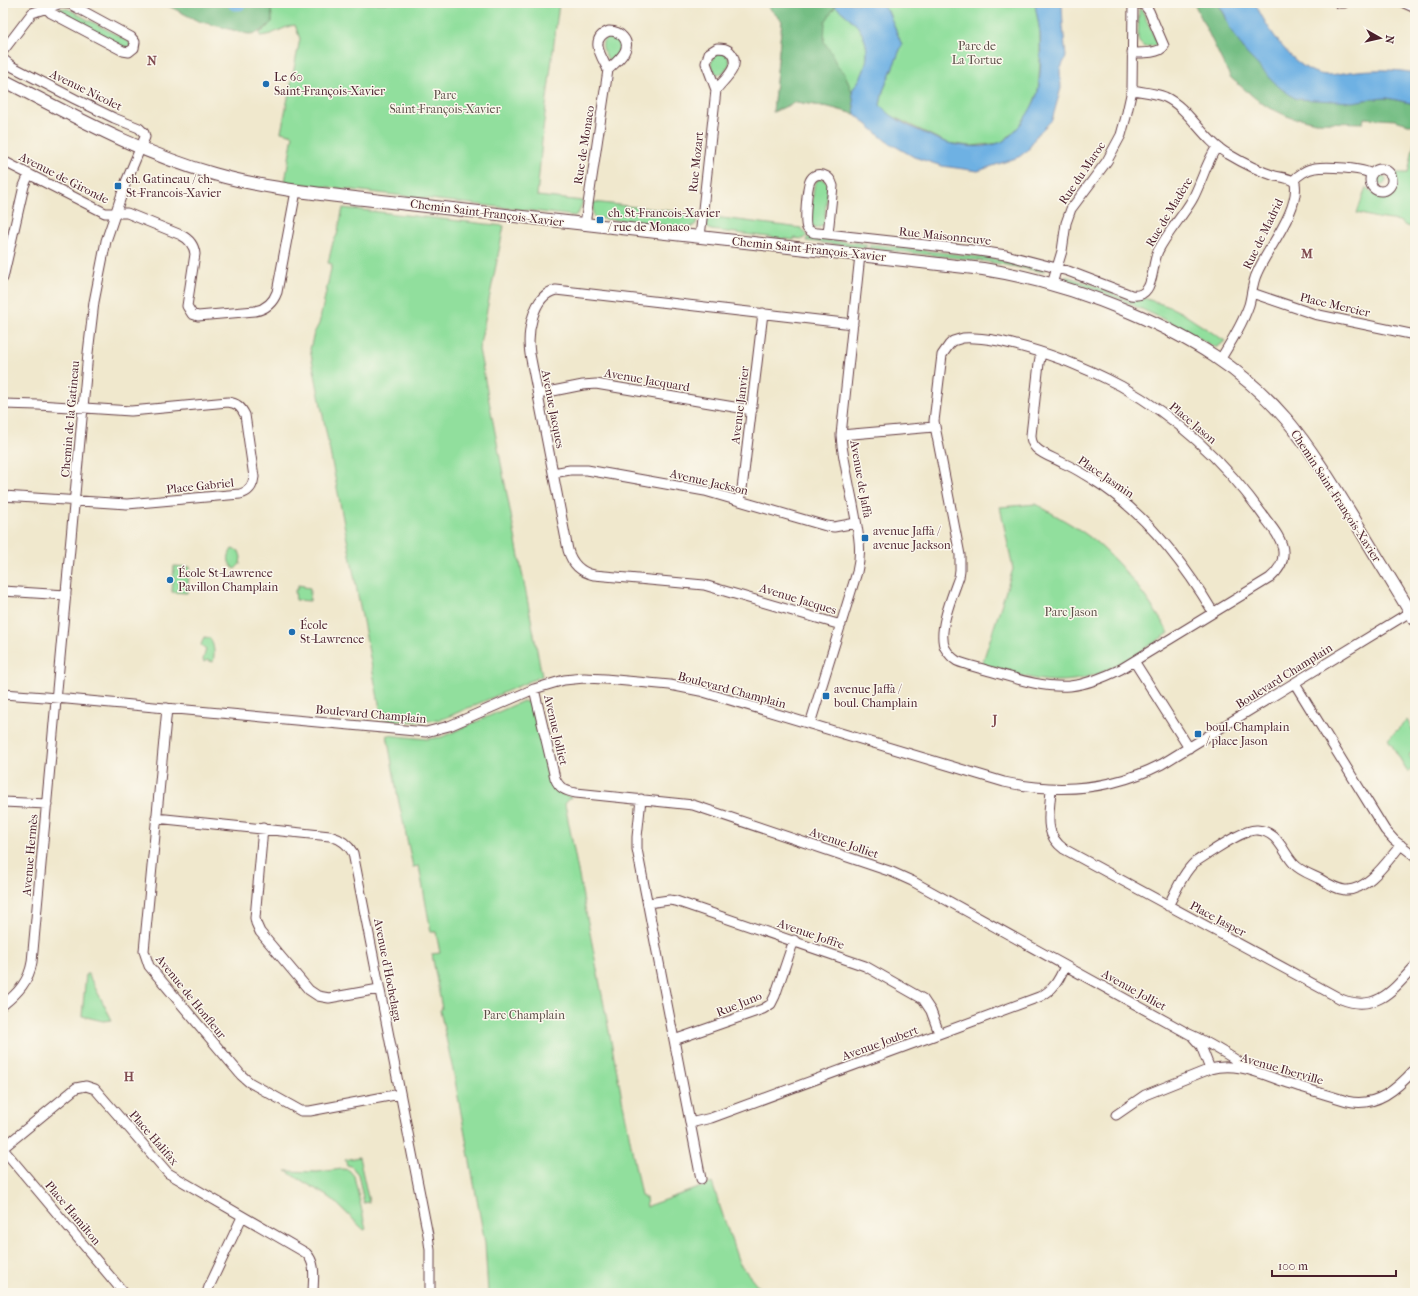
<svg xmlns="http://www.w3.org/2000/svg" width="1418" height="1296" font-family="'IM FELL French Canon',serif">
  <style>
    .green { fill: #91df9d; stroke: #6e7f64 }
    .forest { fill: #74be84; stroke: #5f6e58 }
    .water { fill: #6eb1e3; stroke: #5c6887 }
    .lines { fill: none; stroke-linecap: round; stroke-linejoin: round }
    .river { stroke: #6eb1e3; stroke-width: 15 }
    .street-casing { stroke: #633d43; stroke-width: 11 }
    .secondary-casing { stroke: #633d43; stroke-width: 14 }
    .street { stroke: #fff; stroke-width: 9 }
    .secondary { stroke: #fff; stroke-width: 12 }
    .poi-dot { fill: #1f6fb2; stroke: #fbf7ec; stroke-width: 1.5 }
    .labels { text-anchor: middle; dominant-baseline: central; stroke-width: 3; stroke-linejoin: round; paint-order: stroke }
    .park-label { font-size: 12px; fill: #5c4f48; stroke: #fbf7ec }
    .poi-label { font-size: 12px; fill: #4a1f2b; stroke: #fbf7ec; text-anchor: start }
    .street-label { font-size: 12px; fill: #4a1f2b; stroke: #fbf7ec }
    .neighbourhood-label { font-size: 13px; font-weight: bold; fill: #804b50; stroke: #fbf7ec }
  </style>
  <rect width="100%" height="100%" fill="#fbf7ec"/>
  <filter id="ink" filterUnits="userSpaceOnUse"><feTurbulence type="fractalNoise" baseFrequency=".025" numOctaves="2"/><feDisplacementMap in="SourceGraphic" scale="8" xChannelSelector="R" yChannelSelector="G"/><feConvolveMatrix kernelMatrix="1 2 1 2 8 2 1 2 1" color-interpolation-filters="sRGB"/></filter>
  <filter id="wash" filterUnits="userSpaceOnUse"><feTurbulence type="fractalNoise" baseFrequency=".012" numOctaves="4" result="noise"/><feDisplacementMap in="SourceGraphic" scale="16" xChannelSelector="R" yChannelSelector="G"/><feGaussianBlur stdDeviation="0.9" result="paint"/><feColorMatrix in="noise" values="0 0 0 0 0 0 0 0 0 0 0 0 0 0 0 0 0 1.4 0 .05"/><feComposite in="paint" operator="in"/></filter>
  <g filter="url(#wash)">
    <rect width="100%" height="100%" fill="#f0e8cd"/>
    <path class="green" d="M 271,3 L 559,3 L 543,130 L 537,196 L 583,201 L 579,212 L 575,216 L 285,182 L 293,135 L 281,132 L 300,39 L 295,25 C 282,27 275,35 260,36 L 260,32 L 263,31 L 272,22 Z
      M 764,3 L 832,3 C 840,11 851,18 858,27 C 873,48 868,71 852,90 L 855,114 L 829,107 L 796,102 L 773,112 L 782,21 Z
      M 879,3 L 1035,3 L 1040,32 L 1040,63 L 1038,92 L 1030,111 L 1018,128 L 1001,143 L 971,146 L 947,143 L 890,115 L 880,105 L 883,91 L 902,45 Z
      M 63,8 L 68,9 L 128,41 L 130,42 L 130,46 L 126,48 L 69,17 L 70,15 L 67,14 L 66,16 L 55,10 Z
      M 1139,9 L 1142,10 L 1158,45 L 1144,47 L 1139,42 L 1138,38 Z
      M 614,36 L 619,39 C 624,49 616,55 610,62 C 603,52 596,37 614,36 Z
      M 719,53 L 723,53 L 727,55 L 730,63 L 723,74 L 716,74 L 711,64 L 713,57 Z
      M 1415,139 L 1415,228 L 1406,226 L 1399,221 L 1377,218 L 1357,213 L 1366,187 C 1372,195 1379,197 1388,194 C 1395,188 1397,182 1394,173 L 1408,173 Z
      M1376 180a5 5 0 1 1 10 0a5 5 0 1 1-10 0Z
      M 818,179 L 824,180 L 828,184 L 828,187 L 824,224 L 822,226 L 817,228 L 812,226 L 810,222 L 814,186 Z
      M 593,202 L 697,214 L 696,224 L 690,228 L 596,218 L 593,216 Z
      M 343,208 L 504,226 L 479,349 L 542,676 L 445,718 C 424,724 404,721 382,719 L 310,349 L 314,333 L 319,324 L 332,264 L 328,263 L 333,242 L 337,235 Z
      M 706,216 L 801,228 L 807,235 L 803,239 L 794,238 L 794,240 L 711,230 C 705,227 706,223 706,216 Z
      M 808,236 L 815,239 L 867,244 L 866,248 L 806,241 Z
      M 870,244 L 989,258 L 1044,269 L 1044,272 L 983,261 L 869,248 Z
      M 1066,276 L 1090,284 L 1131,301 L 1139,300 L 1144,298 L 1170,307 L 1182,313 L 1225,341 L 1219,346 L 1214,347 C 1167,318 1117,297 1065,279 Z
      M 1036,504 C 1056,516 1078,527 1096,542 C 1126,568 1149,600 1169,633 C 1125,661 1091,689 1035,679 C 1017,675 1000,669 982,664 L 1013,569 L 1000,507 Z
      M 232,549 L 239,551 L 241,557 L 240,564 L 235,569 C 227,564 227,556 232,549 Z
      M 174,566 L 190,567 L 187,593 L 172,592 Z
      M 298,585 L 304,586 L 304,587 L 310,588 L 310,601 L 296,600 L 295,590 L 298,589 Z
      M 204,637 L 210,638 C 214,645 215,653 213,662 L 207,660 L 204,662 L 203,660 L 206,649 L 201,645 Z
      M 523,701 L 530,703 L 534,709 L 550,779 C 555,790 560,795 571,797 L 565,804 L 641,1196 L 646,1198 L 647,1207 L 653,1204 L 712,1183 L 739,1263 L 764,1293 L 488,1293 L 485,1243 L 454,1075 L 440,1010 L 442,1009 L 432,954 L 440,953 L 436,932 L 431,932 L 419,866 L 413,867 L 398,798 L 387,735 L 427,739 L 442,737 Z
      M 1407,720 L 1415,734 L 1415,751 L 1409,755 L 1415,767 L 1408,772 L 1388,739 Z
      M 86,974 L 88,974 L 112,1020 L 103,1021 L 82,1016 Z
      M 359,1157 L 369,1202 L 364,1203 L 358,1174 L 351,1166 L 347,1165 L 345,1160 Z
      M 342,1169 L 349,1170 L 354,1176 L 366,1229 L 364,1230 L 332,1199 L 286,1171 L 317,1172 Z"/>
    <path class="forest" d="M 163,3 L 271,3 L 272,22 C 265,29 259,34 248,34 L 198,21 Z
      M 764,3 L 832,3 L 835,7 L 825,22 L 824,42 L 831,52 L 837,66 L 845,74 L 853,95 L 855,114 L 829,107 L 796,102 L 773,112 L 782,21 Z
      M 1194,3 L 1218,3 L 1246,53 L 1371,99 L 1387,98 L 1415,104 L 1415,126 L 1395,120 L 1364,118 L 1363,123 L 1315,122 L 1300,118 L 1295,119 L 1287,116 L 1266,106 L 1255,98 L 1231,78 L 1225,67 Z"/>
    <path class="water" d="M 832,3 L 879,3 L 888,11 L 902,45 L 883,91 L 880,105 C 895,122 917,129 937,139 C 955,147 980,149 999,143 C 1014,138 1035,106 1038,91 C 1041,72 1041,52 1040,33 C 1039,23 1036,13 1035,3 L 1062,3 L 1063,26 L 1066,57 L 1060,70 L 1061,88 L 1052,120 L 1036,136 L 1028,150 L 1019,157 L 978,171 L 942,166 L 914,157 L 886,141 L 855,114 L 852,90 C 868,71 873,48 858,27 C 851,18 840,11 832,3 Z
      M 1218,3 L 1255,3 C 1267,28 1295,73 1326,75 C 1335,75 1342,73 1350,72 C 1371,69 1395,69 1415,73 L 1415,104 L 1387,98 L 1371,99 L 1353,102 L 1296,99 L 1279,87 L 1246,53 L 1230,29 L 1225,15 Z"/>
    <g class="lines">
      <path class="river" d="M 235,3 L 239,3"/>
    </g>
  </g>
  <g filter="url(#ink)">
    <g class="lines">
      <g class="street-casing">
        <path id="street" d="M 1339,3 L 1344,3
          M 1404,3 L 1415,8
          M 609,31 C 615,31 619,32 623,37 C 634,49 616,62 608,70 C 602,57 588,39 609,31 Z
          M 717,48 C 722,48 727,48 731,53 C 742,67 723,80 716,90 L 706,63 L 709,53 Z
          M 3,51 L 32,13 L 62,3 L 70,4 L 131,37 L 135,42 L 134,48 L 129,52 L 123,51 L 51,13 L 46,8
          M 1132,53 C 1141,53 1159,54 1164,46 L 1149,11 L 1145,6 L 1139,3
          M 3,59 L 13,67 L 75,99 L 114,118 L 139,128 L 144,133 L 145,137 L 126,182 L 106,241 L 94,302 L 88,353 L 32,962 C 29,981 18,993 3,1005
          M 1132,90 C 1143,92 1155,93 1165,97 C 1189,108 1203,140 1228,154 C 1243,163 1259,171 1275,176 C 1281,177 1291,178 1295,183 C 1300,210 1267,249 1257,273 C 1252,283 1252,295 1249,305 C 1242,325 1231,342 1220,360
          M 3,161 L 105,213 L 127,213 L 181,235 C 189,239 194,245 195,254 L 187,306 L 192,314 L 198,316 L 255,311 C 266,309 273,303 277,292 L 296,191
          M1370 180a11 11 0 1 1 22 0a11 11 0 1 1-22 0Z
          M 1293,181 C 1298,175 1307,169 1315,168 C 1326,166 1363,168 1371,174
          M 585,224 L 608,70
          M 828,234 L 833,186 C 830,175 816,169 810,181 C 807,187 804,223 807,228 C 810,232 814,233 818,233 L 972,250 L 1006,255 L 1068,271 L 1131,295 C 1137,296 1143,295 1147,289 C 1153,282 1153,262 1158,251 C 1167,233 1182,217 1192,200 C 1201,184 1207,160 1217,147
          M 700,237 L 716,90
          M 3,278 L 24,186 L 29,174
          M 1052,284 L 1062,251 L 1066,223 L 1071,209 L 1107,161 L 1121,135 L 1126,117 L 1132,90 L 1133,3
          M 1252,293 L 1314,314 L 1415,335
          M 963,338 C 975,337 987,339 999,341 C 1041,350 1083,366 1121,386 C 1178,418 1227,464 1265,518 C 1272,527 1283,540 1283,552 C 1284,563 1278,571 1270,578 L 1121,669 C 1105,677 1088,684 1070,686 C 1041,688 1014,678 986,670 C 977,667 966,665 957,661 C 952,658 948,653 945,648 C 937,631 953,594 959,577 L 960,570 L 960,555 L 934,421 L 942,355 L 949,345 L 953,341 Z
          M 1041,353 L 1039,363 L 1031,435 C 1031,440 1032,444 1036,448 C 1043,455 1054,458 1063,463 C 1073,467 1082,473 1092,479 C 1144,511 1182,560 1213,612
          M 538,394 L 583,385 L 596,384 L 752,410
          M 3,404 L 38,405 L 131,411 L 228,402 C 237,403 241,407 245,415 L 254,477 C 253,486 249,492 240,494 L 127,504 L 3,496
          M 841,435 L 934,427
          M 553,473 L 570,470 L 587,470 L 705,491 L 826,526 L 834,527 L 856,523
          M 739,500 L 742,489 L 763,313
          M 3,591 L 66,595
          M 841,625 L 704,585 L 594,575 C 580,572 572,564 568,550 L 530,354 C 527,334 532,295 556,290 L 853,324
          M 1134,661 L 1189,748
          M 1295,684 L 1385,830 L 1394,840 L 1415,856
          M 534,689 L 555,778 C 559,788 565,791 576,793 L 693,805 L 892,872 L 912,881 L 1189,1034 C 1212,1044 1232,1057 1253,1071
          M 3,694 L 45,697 L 426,732 L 449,726 L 534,689 L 564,680 L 584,678 L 605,679 L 670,685 L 700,691 L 1004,782 C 1059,794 1112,790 1162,764 L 1415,609
          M 167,708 L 144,951 L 149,966 L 241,1075 L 249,1082 L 292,1106 L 301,1111 L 310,1111 L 400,1094
          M 810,724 L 857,572 C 863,549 857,527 853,504 C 849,485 845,465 842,446 L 841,435 L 860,255
          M 1051,789 C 1050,813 1042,833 1064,849 L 1341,999 C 1376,1013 1393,990 1415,966
          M 641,799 L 637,837 L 637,849 L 701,1179
          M 3,802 L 47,804
          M 156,818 L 330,836 C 341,839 348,844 353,853 L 428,1235 L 430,1250 L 430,1293
          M 263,828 L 255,918 L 256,923 L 260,932 L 309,990 L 318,996 L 329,998 L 379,989
          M 648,903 L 669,900 L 676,901 L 865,966 L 923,999 L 931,1011 L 939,1033
          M 1168,906 C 1176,891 1183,873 1195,862 C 1209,854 1242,829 1257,830 C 1278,831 1282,851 1294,864 C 1300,871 1312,875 1320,879 C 1328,884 1336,889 1345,890 C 1367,892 1388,860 1401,845
          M 1193,1037 L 1201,1046 L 1210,1069
          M 674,1040 L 763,1009 L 771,1004 L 775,996 L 794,940
          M 1116,1115 L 1145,1095 L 1210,1069 C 1236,1061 1263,1075 1288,1083 C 1307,1089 1327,1095 1347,1101 C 1376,1108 1397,1089 1415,1069
          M 690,1123 L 711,1118 L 1039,997 C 1053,991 1059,980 1065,966
          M 3,1148 L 76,1088 L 86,1086 L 95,1089 L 168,1173 L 306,1253 C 317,1264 313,1279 313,1293
          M 3,1149 L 124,1293
          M 207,1293 L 209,1287 L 242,1217"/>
      </g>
      <g class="secondary-casing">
        <path id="secondary" d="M 3,80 C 72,115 139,153 214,174 C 263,188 313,193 364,199 L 983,269 C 1034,277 1082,292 1130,312 C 1191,338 1242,368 1286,419 C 1312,450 1333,485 1354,519 C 1374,553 1395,586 1415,620"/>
      </g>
      <use href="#street" class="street"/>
      <use href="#secondary" class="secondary"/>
    </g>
  </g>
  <g class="poi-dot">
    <circle cx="266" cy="84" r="4"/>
    <rect x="114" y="182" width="8" height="8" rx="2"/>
    <rect x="596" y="216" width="8" height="8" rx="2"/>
    <rect x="861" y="534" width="8" height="8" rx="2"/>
    <circle cx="170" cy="580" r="4"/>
    <circle cx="292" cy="632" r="4"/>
    <rect x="822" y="692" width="8" height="8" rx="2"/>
    <rect x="1194" y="730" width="8" height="8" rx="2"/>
  </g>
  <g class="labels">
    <g class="park-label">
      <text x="977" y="46">Parc de<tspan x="977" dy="14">La Tortue</tspan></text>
      <text x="445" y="95">Parc<tspan x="445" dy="14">Saint-François-Xavier</tspan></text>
      <text x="1071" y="612">Parc Jason</text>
      <text x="524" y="1015">Parc Champlain</text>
    </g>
    <g class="poi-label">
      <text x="274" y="77">Le 60<tspan x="274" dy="14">Saint-François-Xavier</tspan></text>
      <text x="126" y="179">ch. Gatineau / ch.<tspan x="126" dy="14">St-Francois-Xavier</tspan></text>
      <text x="608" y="213">ch. St-Francois-Xavier<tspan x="608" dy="14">/ rue de Monaco</tspan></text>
      <text x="873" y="531">avenue Jaffa /<tspan x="873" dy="14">avenue Jackson</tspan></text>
      <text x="178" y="573">École St-Lawrence<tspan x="178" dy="14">Pavillon Champlain</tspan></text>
      <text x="300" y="625">École<tspan x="300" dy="14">St-Lawrence</tspan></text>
      <text x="834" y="689">avenue Jaffa /<tspan x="834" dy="14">boul. Champlain</tspan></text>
      <text x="1206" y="727">boul. Champlain<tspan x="1206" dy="14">/ place Jason</tspan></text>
    </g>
    <g class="street-label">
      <text transform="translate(86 90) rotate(26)">Avenue Nicolet</text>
      <text transform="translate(584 145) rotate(-81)">Rue de Monaco</text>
      <text transform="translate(696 162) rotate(-84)">Rue Mozart</text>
      <text transform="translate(1082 173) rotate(-56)">Rue du Maroc</text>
      <text transform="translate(64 178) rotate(27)">Avenue de Gironde</text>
      <text transform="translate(1169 212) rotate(-59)">Rue de Madère</text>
      <text transform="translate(487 213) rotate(7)">Chemin Saint-François-Xavier</text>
      <text transform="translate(1263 234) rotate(-64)">Rue de Madrid</text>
      <text transform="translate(945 236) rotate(6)">Rue Maisonneuve</text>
      <text transform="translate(809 249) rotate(6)">Chemin Saint-François-Xavier</text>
      <text transform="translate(1335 305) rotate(13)">Place Mercier</text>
      <text transform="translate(647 380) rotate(10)">Avenue Jacquard</text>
      <text transform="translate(740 405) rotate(-83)">Avenue Janvier</text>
      <text transform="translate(553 409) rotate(79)">Avenue Jacques</text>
      <text transform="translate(70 419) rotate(-85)">Chemin de la Gatineau</text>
      <text transform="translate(1193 423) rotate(40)">Place Jason</text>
      <text transform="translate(1106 477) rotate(34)">Place Jasmin</text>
      <text transform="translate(861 479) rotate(80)">Avenue de Jaffa</text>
      <text transform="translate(709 482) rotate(13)">Avenue Jackson</text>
      <text transform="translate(200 486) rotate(-6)">Place Gabriel</text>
      <text transform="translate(1336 496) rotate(57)">Chemin Saint-François-Xavier</text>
      <text transform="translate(798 599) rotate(17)">Avenue Jacques</text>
      <text transform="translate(1284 676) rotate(-32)">Boulevard Champlain</text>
      <text transform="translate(732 690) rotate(15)">Boulevard Champlain</text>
      <text transform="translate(371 714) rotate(5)">Boulevard Champlain</text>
      <text transform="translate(556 730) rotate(77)">Avenue Jolliet</text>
      <text transform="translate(844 843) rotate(19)">Avenue Jolliet</text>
      <text transform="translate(30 855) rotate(-85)">Avenue Hermès</text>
      <text transform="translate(1218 919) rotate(28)">Place Jasper</text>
      <text transform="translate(811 934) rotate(19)">Avenue Joffre</text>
      <text transform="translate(388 970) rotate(79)">Avenue d'Hochelaga</text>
      <text transform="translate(1134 990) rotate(29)">Avenue Jolliet</text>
      <text transform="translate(191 997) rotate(51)">Avenue de Honfleur</text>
      <text transform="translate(739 1004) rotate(-22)">Rue Juno</text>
      <text transform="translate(880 1043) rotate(-20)">Avenue Joubert</text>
      <text transform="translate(1282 1069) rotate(16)">Avenue Iberville</text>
      <text transform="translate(154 1138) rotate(49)">Place Halifax</text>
      <text transform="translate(73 1213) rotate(50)">Place Hamilton</text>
    </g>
    <g class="neighbourhood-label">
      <text x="152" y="60">N</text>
      <text x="1307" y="253">M</text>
      <text x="995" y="719">J</text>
      <text x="129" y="1076">H</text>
    </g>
  </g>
  <rect width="1418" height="1296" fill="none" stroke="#fbf7ec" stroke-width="16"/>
  <g transform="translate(1380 38) rotate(98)" stroke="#fbf7ec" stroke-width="3" paint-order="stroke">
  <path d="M0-3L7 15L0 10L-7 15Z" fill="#4a1f2b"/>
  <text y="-6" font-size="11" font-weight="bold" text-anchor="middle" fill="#4a1f2b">N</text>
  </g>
  <path d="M1272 1270v6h124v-6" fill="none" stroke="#4a1f2b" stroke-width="2"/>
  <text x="1278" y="1270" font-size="12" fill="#4a1f2b" stroke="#fbf7ec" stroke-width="3" paint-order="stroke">100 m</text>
</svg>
